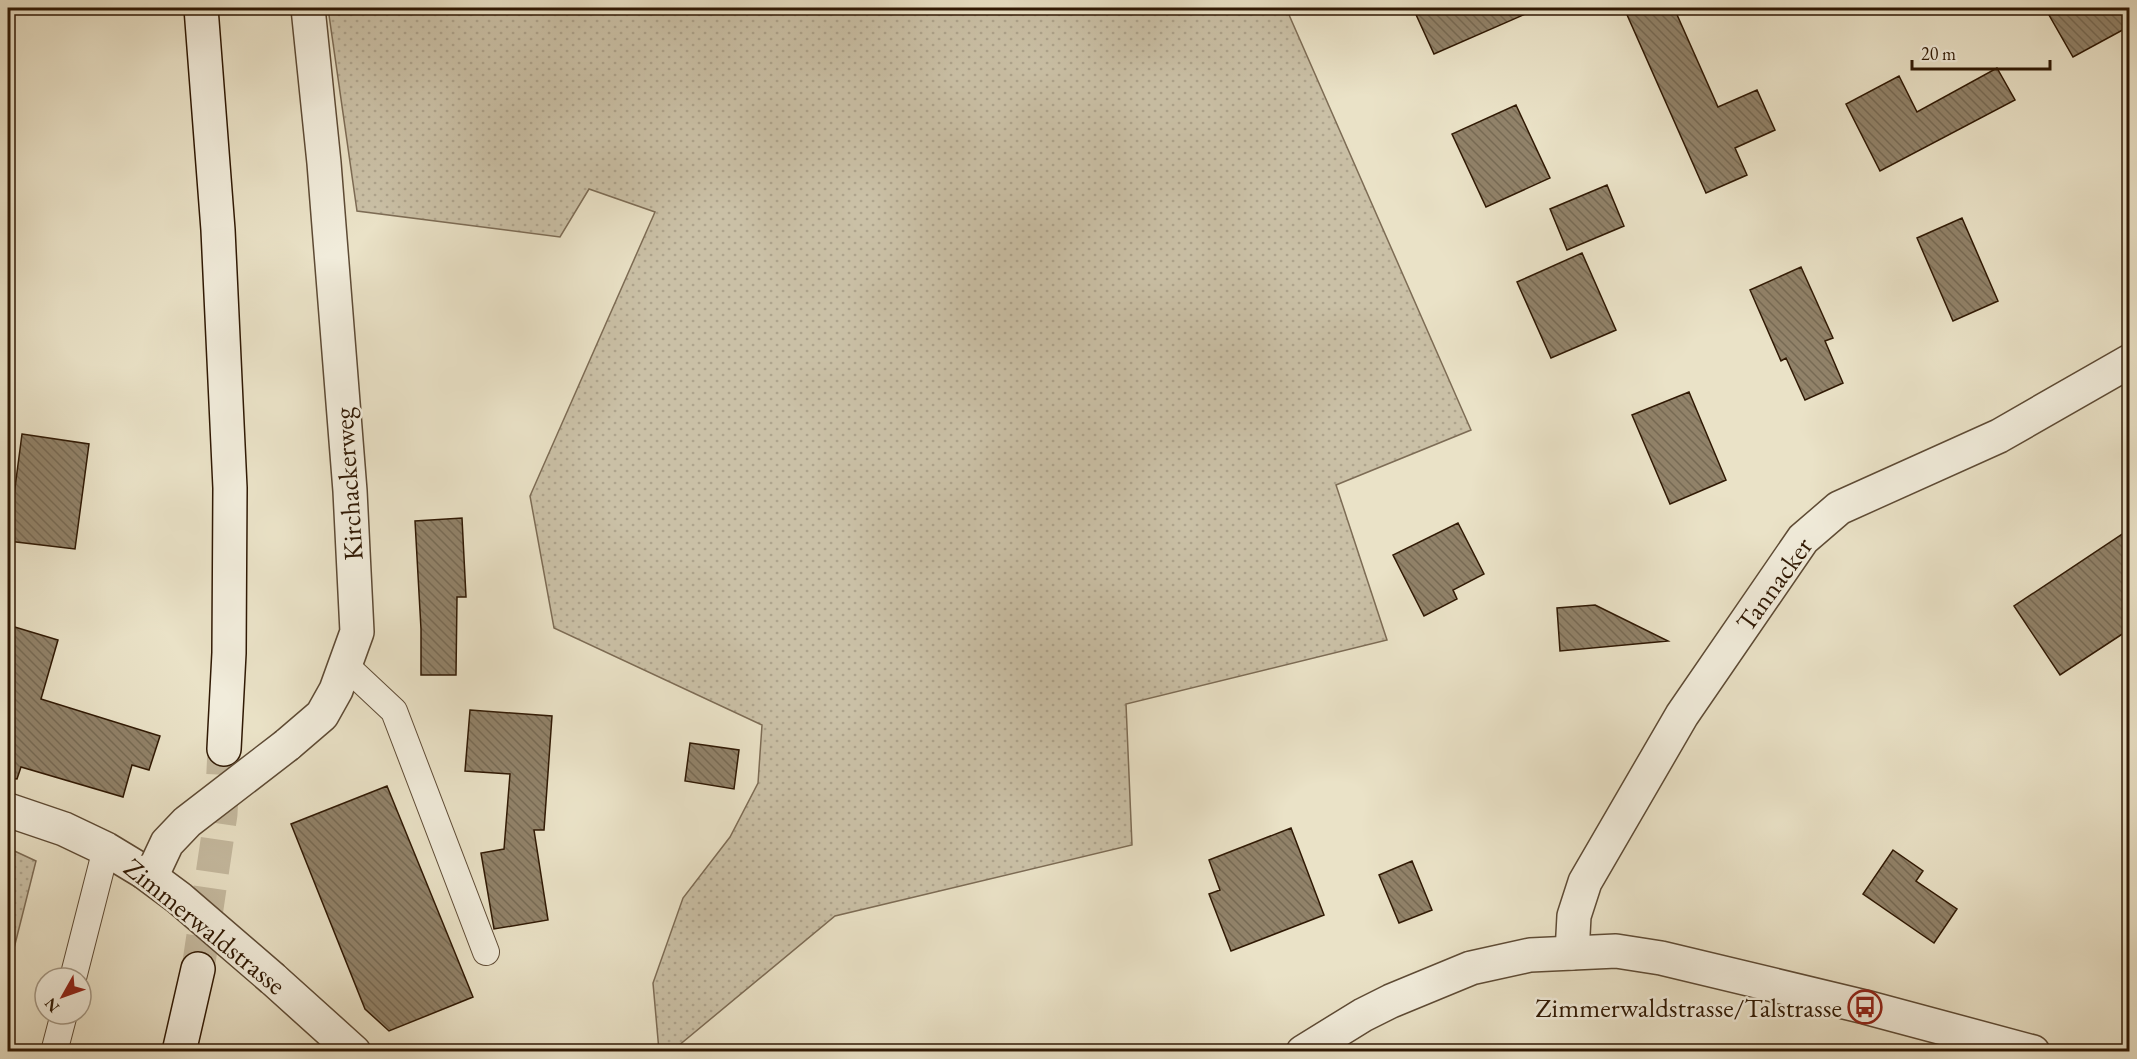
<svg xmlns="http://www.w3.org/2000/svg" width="2137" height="1059" font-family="'EB Garamond',serif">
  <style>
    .grass { fill: url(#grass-dots); stroke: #7d6c55; stroke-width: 1.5 }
    .building { fill: url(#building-back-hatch); stroke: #301904; stroke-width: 1.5 }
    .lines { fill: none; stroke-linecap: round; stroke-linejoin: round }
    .secondary-tunnel { stroke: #c5baa0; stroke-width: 33; stroke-dasharray: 33 16; stroke-linecap: butt }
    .service-casing { stroke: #5e4b35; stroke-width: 28 }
    .minor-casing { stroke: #5e4b35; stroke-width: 36 }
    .tertiary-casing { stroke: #5e4b35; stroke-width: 36 }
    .secondary-casing { stroke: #301904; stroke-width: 36 }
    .service { stroke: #f1ecdb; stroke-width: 26 }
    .minor { stroke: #f1ecdb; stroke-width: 33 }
    .tertiary { stroke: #f1ecdb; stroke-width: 33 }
    .secondary { stroke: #f1ecdb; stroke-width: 33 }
    .minor-bridge-casing { stroke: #5e4b35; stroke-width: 36; stroke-linecap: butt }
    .tertiary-bridge-casing { stroke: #5e4b35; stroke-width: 36; stroke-linecap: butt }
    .minor-bridge { stroke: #f1ecdb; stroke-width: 33 }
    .tertiary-bridge { stroke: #f1ecdb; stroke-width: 33 }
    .labels { text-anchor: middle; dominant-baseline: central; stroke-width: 5; stroke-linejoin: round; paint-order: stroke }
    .street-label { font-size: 27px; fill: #301904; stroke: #f1ecdb }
    .poi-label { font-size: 27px; fill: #301904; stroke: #f1ecdb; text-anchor: end }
  </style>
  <defs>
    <pattern id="grass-dots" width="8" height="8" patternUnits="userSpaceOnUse" patternTransform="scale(1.5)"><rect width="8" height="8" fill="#cac0a6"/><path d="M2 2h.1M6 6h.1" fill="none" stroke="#aea48d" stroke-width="1.8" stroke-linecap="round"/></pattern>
    <pattern id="building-back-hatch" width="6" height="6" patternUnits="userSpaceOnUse" patternTransform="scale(1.5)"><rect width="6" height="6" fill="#918269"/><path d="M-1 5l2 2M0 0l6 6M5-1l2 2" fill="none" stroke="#776a54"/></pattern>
  </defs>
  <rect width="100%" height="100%" fill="#eae2c7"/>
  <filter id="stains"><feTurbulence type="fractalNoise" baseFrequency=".00333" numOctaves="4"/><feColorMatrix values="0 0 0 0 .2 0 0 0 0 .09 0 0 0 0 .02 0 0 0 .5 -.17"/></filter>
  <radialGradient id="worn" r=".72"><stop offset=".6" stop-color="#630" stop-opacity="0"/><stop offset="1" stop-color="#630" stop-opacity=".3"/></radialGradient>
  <path class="grass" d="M 328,8 L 1286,8 L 1471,430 L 1336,485 L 1387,640 L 1126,704 L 1132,845 L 835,916 L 672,1051 L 659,1051 L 653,983 L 683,898 L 730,837 L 758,783 L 762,725 L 554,628 L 530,496 L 655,212 L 589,189 L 560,237 L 357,211 Z
    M 8,848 L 36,861 L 8,972 Z"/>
  <path class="building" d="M 1413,8 L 1539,8 L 1434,54 Z
    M 1624,8 L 1674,8 L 1718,107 L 1757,90 L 1775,130 L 1735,148 L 1747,175 L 1706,193 Z
    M 2045,8 L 2130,8 L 2130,26 L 2073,57 Z
    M 1997,68 L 2015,100 L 1880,171 L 1846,104 L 1899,76 L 1917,112 Z
    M 1516,105 L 1550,178 L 1486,207 L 1452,134 Z
    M 1607,185 L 1624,226 L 1567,250 L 1550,209 Z
    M 1962,218 L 1998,301 L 1953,321 L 1917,238 Z
    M 1582,253 L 1616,330 L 1551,358 L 1517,282 Z
    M 1801,267 L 1833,338 L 1825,341 L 1843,383 L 1805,400 L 1786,358 L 1781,361 L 1750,290 Z
    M 1689,392 L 1726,480 L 1670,504 L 1632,415 Z
    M 22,434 L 89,444 L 75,549 L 8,541 Z
    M 462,518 L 466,597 L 457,597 L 456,675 L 421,675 L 421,629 L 415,521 Z
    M 1458,523 L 1484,574 L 1453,590 L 1457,599 L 1424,616 L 1393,555 Z
    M 2130,529 L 2130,629 L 2060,675 L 2014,606 Z
    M 1595,605 L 1668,641 L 1560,651 L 1557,608 Z
    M 8,625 L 58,640 L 41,699 L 160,736 L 149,770 L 132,765 L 123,797 L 21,767 L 17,779 L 8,778 Z
    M 470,710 L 552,716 L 544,830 L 534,830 L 548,920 L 494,929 L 481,853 L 504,849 L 510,774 L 465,771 Z
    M 690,743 L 739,750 L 734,789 L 685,781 Z
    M 387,786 L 473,997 L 389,1031 L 365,1009 L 291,824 Z
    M 1291,828 L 1324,915 L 1231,951 L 1209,894 L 1220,890 L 1209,860 Z
    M 1893,850 L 1923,871 L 1916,881 L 1957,909 L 1934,943 L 1863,894 Z
    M 1412,861 L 1432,910 L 1399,923 L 1379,875 Z"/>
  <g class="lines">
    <path class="secondary-tunnel" d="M 198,969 L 221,814 L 224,749"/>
    <g class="service-casing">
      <path id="service" d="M 346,666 L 394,711 L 486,952
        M 73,978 L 106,849
        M 54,1052 L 64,1014"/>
    </g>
    <g class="minor-casing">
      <path id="minor" d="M 287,745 L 322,715 L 336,690 L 357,632 L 350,491 L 324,163 L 308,8
        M 1572,953 L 1574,916 L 1585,882 L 1682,715 L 1803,539 L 1839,508 L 1999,436 L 2130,361"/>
    </g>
    <g class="tertiary-casing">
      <path id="tertiary" d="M 8,810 L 64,829 L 106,849 L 144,872
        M 273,979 L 354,1052
        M 1303,1052 L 1363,1015 L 1391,1001 L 1471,968 L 1530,955 L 1616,951 L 1661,958 L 1865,1007 L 2033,1052"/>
    </g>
    <g class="secondary-casing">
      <path id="secondary" d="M 201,8 L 218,230 L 230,488 L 229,653 L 224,749
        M 179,1052 L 198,969"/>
    </g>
    <use href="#service" class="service"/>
    <use href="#minor" class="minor"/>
    <use href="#tertiary" class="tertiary"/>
    <use href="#secondary" class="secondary"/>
    <g class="minor-bridge-casing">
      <path id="minor-bridge" d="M 151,877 L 167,843 L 187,822 L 287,745"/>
    </g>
    <g class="tertiary-bridge-casing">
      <path id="tertiary-bridge" d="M 144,872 L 179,898 L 273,979"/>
    </g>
    <use href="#minor-bridge" class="minor-bridge"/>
    <use href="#tertiary-bridge" class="tertiary-bridge"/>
  </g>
  <defs>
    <g id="bus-ring" transform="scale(1.725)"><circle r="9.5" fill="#f1ecdb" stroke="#8f2418" stroke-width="1.5"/><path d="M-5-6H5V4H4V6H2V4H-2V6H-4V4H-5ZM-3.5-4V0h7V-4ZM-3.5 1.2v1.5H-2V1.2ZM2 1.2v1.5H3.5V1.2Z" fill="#8f2418"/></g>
  </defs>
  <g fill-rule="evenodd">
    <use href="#bus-ring" x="1865" y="1007"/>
  </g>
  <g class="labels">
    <g class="street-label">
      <text transform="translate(348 484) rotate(-94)">Kirchackerweg</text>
      <text transform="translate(1774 584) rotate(-54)">Tannacker</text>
      <text transform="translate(205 926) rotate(39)">Zimmerwaldstrasse</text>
    </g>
    <g class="poi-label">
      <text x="1842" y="1007">Zimmerwaldstrasse/Talstrasse</text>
    </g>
  </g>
  <rect width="2137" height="1059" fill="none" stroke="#eae2c7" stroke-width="30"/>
  <rect x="9" y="9" width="2119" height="1041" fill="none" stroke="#301904" stroke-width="3"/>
  <rect x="15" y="15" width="2107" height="1029" fill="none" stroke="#301904" stroke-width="1.5"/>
  <g transform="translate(63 996) rotate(230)"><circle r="28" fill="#f1ecdb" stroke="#a49885" stroke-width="1.5"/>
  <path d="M0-4.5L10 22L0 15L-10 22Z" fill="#8f2418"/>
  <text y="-9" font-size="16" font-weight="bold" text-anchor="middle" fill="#301904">N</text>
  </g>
  <path d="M1912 60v9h138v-9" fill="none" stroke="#301904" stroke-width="3"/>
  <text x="1921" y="60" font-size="18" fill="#301904" stroke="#f1ecdb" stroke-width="4.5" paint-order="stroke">20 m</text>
  <rect width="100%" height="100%" filter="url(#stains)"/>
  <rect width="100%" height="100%" fill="url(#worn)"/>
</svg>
